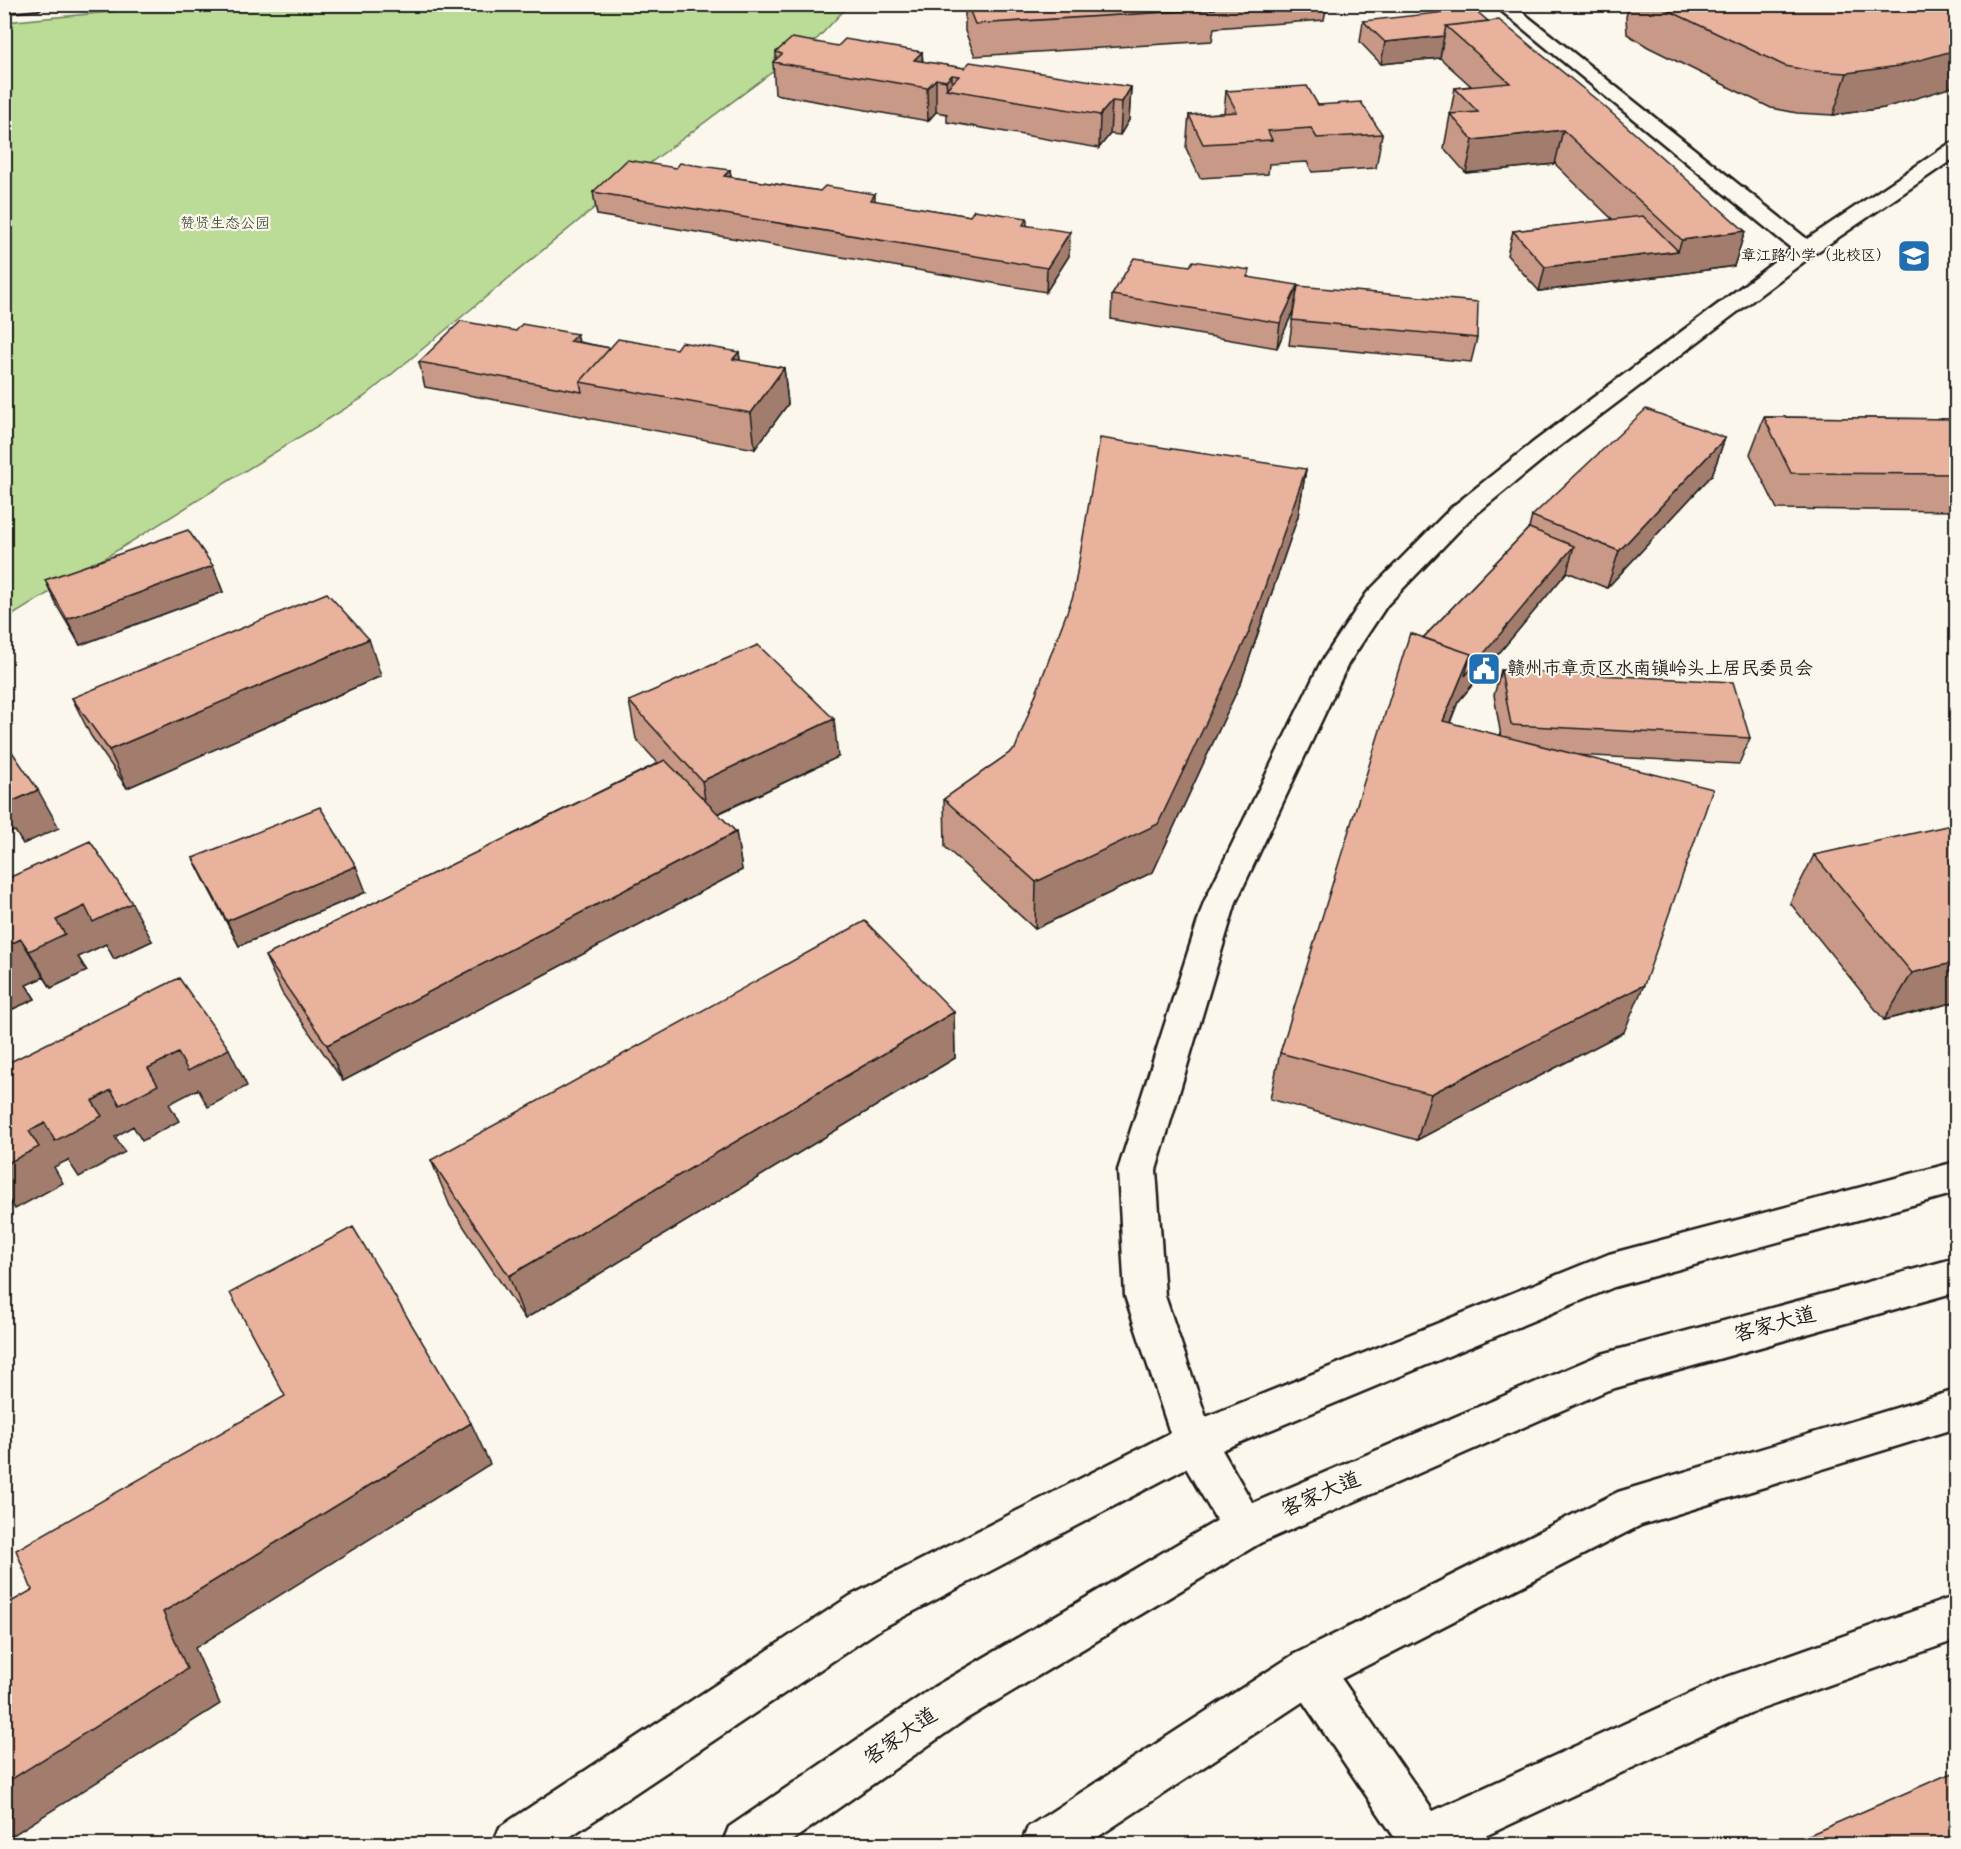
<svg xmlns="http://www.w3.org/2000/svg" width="1961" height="1849" font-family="Kalam,'LXGW WenKai TC',sans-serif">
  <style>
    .green { fill: #badc96; stroke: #6b7c59; stroke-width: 1.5 }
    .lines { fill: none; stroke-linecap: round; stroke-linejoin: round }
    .street-casing { stroke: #1c1c1c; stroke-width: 5 }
    .secondary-casing { stroke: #1c1c1c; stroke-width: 5 }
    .primary-casing { stroke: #1c1c1c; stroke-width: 5 }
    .street { fill: #fbf7ec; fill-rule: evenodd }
    .secondary { fill: #fbf7ec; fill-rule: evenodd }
    .primary { fill: #fbf7ec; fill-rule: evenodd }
    .wall { fill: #c89987; stroke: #1c1c1c; stroke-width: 1.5 }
    .shaded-wall { fill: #a27d6e; stroke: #1c1c1c; stroke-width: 1.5 }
    .building { fill: #e8b29d; stroke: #1c1c1c; stroke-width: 1.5 }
    .labels { text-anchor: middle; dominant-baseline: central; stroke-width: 4.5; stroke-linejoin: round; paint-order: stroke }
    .far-park-label { font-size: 15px; fill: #4b5641; stroke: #fbf7ec }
    .far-poi-label { font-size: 15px; fill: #1c1c1c; stroke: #fbf7ec; text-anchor: end }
    .poi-label { font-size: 18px; fill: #1c1c1c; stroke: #fbf7ec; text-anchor: start }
    .near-street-label { font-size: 21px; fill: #1c1c1c; stroke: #fbf7ec }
  </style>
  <rect width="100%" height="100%" fill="#fbf7ec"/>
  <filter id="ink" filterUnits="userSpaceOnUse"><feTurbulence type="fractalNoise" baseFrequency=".0167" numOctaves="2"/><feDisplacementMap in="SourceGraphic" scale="12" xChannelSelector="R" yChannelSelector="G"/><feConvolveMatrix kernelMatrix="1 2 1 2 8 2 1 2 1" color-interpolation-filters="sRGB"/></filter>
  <g filter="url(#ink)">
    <path class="green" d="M 194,4 L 849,5 L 818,38 L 638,172 L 364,397 L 5,620 L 5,22 Z"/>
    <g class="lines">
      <g class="street-casing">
        <path id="street" d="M 1309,1648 L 1325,1655 L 1444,1827 L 1451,1844 L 1399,1844 L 1293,1687 L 1286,1671 L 1293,1655 Z"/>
      </g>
      <g class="secondary-casing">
        <path id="secondary" d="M 1493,4 L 1512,4 L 1807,239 L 1949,144 L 1956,142 L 1956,157 L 1814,254 L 1553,451 L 1470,519 L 1387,605 L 1348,664 L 1236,902 L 1156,1170 L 1165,1296 L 1206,1417 L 1609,1254 L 1956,1162 L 1956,1193 L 1614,1287 L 1222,1450 L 1267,1528 L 1260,1543 L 1245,1549 L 1230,1543 L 1186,1468 L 882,1628 L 559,1844 L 493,1844 L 500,1827 L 850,1596 L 1170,1433 L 1125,1296 L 1118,1170 L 1204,902 L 1320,664 L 1367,593 L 1452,507 L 1535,441 L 1792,249 Z
          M 1956,1596 L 1956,1640 L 1750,1713 L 1468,1844 L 1391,1844 L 1398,1827 L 1727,1677 Z"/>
      </g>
      <g class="primary-casing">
        <path id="primary" d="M 4,4 L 46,4 L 38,9 L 4,12 Z
          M 1956,1258 L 1956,1292 L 1608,1390 L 1260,1543 L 966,1719 L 787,1844 L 722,1844 L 729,1827 L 934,1687 L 1230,1513 L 1602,1354 Z
          M 1956,1390 L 1956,1428 L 1641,1525 L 1325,1687 L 1087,1844 L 1021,1844 L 1028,1827 L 1293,1655 L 1618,1492 Z"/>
      </g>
      <use href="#street" class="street"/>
      <use href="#secondary" class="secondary"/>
      <use href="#primary" class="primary"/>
    </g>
    <path class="wall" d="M 965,4 L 1327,4 L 1324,20 L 1214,28 L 1212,41 L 975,56 L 965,31 Z
      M 1629,4 L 1956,4 L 1884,108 L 1833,115 L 1797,113 L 1771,108 L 1648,47 L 1627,34 L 1626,17 Z
      M 1363,21 L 1488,21 L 1745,231 L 1734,266 L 1671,275 L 1539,291 L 1507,255 L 1513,231 L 1613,220 L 1555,164 L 1466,173 L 1444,148 L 1455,88 L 1471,86 L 1440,58 L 1381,64 L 1360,42 Z
      M 838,46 L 922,52 L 923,62 L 964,68 L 1131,87 L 1129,120 L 1120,135 L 1110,134 L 1099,148 L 947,122 L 947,114 L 936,112 L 928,121 L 775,94 L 773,62 L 776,58 L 776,52 Z
      M 1226,91 L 1318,105 L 1382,134 L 1376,168 L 1312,172 L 1307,162 L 1269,164 L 1268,174 L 1200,178 L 1186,148 L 1189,115 L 1224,113 Z
      M 676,168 L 730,170 L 731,177 L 820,191 L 875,194 L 875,201 L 970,216 L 1027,218 L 1027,225 L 1069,256 L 1046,292 L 597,215 L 593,192 Z
      M 1249,277 L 1297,292 L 1477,338 L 1471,362 L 1289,345 L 1294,309 L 1277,348 L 1111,319 L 1112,295 Z
      M 516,331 L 577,334 L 579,342 L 610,348 L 676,349 L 739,352 L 740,361 L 784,368 L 788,404 L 755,449 L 587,418 L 587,417 L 425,387 L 419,362 Z
      M 1764,417 L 1956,419 L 1956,511 L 1777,509 L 1750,454 Z
      M 1725,438 L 1712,475 L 1607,588 L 1567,572 L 1458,702 L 1450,723 L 1501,736 L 1494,695 L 1501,670 L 1750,738 L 1739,764 L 1576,755 L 1624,1032 L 1417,1140 L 1270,1099 L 1280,1053 L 1423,638 L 1529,528 L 1532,516 Z
      M 1306,469 L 1298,516 L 1242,680 L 1153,872 L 1035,929 L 945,847 L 944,799 L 1015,749 Z
      M 213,566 L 223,592 L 80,645 L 57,606 L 45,580 Z
      M 381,676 L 127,788 L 91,736 L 72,698 Z
      M 629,701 L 838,757 L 718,814 L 736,832 L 742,870 L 343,1081 L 282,993 L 265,956 L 658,763 L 636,739 Z
      M 1814,855 L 1956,1002 L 1884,1020 L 1790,903 Z
      M 193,858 L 366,892 L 239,946 L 206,884 Z
      M 4,880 L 152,941 L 114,959 L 106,944 L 78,957 L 87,971 L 51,988 L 44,977 L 26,985 L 35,999 L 4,1013 Z
      M 954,1012 L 955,1058 L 525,1319 L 450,1206 L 431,1160 Z"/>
    <path class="shaded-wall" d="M 1444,36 L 1440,58 L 1381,64 L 1385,42 Z
      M 1956,50 L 1956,86 L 1884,108 L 1833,115 L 1847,73 Z
      M 922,52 L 923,84 L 914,60 Z
      M 952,75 L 952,90 L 947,89 L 946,81 Z
      M 936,79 L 936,112 L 928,121 L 927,88 Z
      M 1131,87 L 1129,120 L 1120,135 L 1122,102 Z
      M 1112,101 L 1110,134 L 1099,148 L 1100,115 Z
      M 1563,130 L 1555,164 L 1466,173 L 1473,140 Z
      M 730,170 L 733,194 L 724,176 Z
      M 1745,231 L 1734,266 L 1671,275 L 1539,291 L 1545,267 L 1678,251 L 1682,240 Z
      M 1070,232 L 1069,256 L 1046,292 L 1047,268 Z
      M 1298,285 L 1294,309 L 1277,348 L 1280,323 Z
      M 577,334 L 582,358 L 570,341 Z
      M 739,352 L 743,388 L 733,359 Z
      M 784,368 L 788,404 L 755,449 L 751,413 Z
      M 1725,438 L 1712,475 L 1607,588 L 1619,551 Z
      M 1306,469 L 1298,516 L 1242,680 L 1153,872 L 1035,929 L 1036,882 Z
      M 1574,546 L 1567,572 L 1458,702 L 1431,769 L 1443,721 L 1471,654 Z
      M 213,566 L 223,592 L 80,645 L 67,619 Z
      M 369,639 L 381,676 L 127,788 L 109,750 Z
      M 834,719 L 838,757 L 708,818 L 702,781 Z
      M 38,790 L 59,828 L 23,844 L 15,831 L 4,835 L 4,805 Z
      M 736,832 L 742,870 L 343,1081 L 327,1045 Z
      M 356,866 L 366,892 L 239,946 L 227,921 Z
      M 132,903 L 152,941 L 114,959 L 106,944 L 78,957 L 87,971 L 51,988 L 29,951 L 56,920 L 85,906 Z
      M 21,939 L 44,977 L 26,985 L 35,999 L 4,1013 L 4,947 Z
      M 1956,962 L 1956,1002 L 1884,1020 L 1912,973 Z
      M 1644,985 L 1624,1032 L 1417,1140 L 1431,1094 Z
      M 954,1012 L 955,1058 L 525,1319 L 509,1276 Z
      M 229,1049 L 247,1086 L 208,1107 L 198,1089 L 169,1104 L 179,1121 L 142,1141 L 133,1126 L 115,1137 L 125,1152 L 79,1177 L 68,1160 L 54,1167 L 63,1183 L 15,1209 L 6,1196 L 4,1197 L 4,1165 L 29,1131 L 92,1101 L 148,1068 L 178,1053 Z
      M 471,1423 L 490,1464 L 195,1648 L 220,1704 L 4,1841 L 4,1784 L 163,1612 Z"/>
    <path class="building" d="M 967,4 L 1213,4 L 1215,9 L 975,24 Z
      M 1655,4 L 1956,4 L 1956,50 L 1899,66 L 1847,73 L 1811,71 L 1785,66 Z
      M 1474,9 L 1488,21 L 1446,26 L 1444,36 L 1385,42 L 1363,21 Z
      M 1499,20 L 1597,100 L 1745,231 L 1682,240 L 1563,130 L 1473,140 L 1450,114 L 1478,112 L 1455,88 L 1510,83 L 1446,26 Z
      M 792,38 L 838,46 L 845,39 L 922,52 L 914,60 L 964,68 L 970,62 L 1131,87 L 1122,102 L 1112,101 L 1100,115 L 946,89 L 959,76 L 952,75 L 946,81 L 936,79 L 927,88 L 773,62 L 782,54 L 776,52 Z
      M 1307,86 L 1318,105 L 1361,102 L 1382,134 L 1317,138 L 1311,128 L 1268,131 L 1272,140 L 1203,144 L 1189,115 L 1237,112 L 1226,91 Z
      M 627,160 L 676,168 L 680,163 L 730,170 L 724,176 L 820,191 L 825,186 L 875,194 L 871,200 L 970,216 L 974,210 L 1027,218 L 1023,225 L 1070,232 L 1047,268 L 593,192 Z
      M 1643,216 L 1678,251 L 1545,267 L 1513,231 Z
      M 1134,258 L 1190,266 L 1193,261 L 1250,270 L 1247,277 L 1298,285 L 1280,323 L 1112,295 Z
      M 1298,286 L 1478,302 L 1477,338 L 1292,320 Z
      M 461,321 L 516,331 L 522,324 L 577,334 L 570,341 L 610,348 L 580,382 L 582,392 L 419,362 Z
      M 618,339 L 676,349 L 681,342 L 739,352 L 733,359 L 784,368 L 751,413 L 580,382 Z
      M 1646,409 L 1725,438 L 1619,551 L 1532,516 Z
      M 1764,417 L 1956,419 L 1956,474 L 1791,473 Z
      M 1100,438 L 1306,469 L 1249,632 L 1158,824 L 1036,882 L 944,799 L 1015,749 L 1073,596 Z
      M 1529,528 L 1574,546 L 1465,676 L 1471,654 L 1423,638 Z
      M 188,530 L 213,566 L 67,619 L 45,580 Z
      M 327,593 L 369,639 L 109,750 L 72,698 Z
      M 1410,633 L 1471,654 L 1443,721 L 1713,789 L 1644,985 L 1431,1094 L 1280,1053 Z
      M 758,645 L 834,719 L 702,781 L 629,701 Z
      M 1501,670 L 1733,682 L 1750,738 L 1511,725 Z
      M 4,740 L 38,790 L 4,805 Z
      M 665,760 L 736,832 L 327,1045 L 265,956 Z
      M 320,807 L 356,866 L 227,921 L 193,858 Z
      M 1956,824 L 1956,962 L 1912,973 L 1814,855 Z
      M 90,841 L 132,903 L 93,922 L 85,906 L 56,920 L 65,934 L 29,951 L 21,939 L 4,947 L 4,880 Z
      M 865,921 L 954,1012 L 509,1276 L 431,1160 Z
      M 4,950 L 11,962 L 4,965 Z
      M 179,978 L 229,1049 L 188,1071 L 178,1053 L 148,1068 L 158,1085 L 120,1105 L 111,1090 L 92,1101 L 102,1116 L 55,1141 L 45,1123 L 29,1131 L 39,1147 L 4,1165 L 4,1065 Z
      M 353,1227 L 471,1423 L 163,1612 L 187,1669 L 4,1784 L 4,1606 L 32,1590 L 16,1550 L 285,1396 L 230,1293 Z
      M 1956,1772 L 1956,1845 L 1786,1845 L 1942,1777 Z"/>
  </g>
  <defs>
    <g id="school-square" transform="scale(1.725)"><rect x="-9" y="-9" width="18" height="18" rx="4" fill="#1f6fb2" stroke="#fbf7ec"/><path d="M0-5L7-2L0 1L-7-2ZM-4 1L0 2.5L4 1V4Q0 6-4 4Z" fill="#fff"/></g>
    <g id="civic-square" transform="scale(1.725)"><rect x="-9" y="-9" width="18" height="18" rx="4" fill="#1f6fb2" stroke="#fbf7ec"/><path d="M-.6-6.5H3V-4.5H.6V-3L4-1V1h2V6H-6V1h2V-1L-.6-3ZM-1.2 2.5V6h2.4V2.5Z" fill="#fff"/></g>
  </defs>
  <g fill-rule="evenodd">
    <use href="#school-square" x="1914" y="256"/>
    <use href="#civic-square" x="1484" y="669"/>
  </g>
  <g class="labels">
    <g class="far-park-label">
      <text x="225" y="224">赞贤生态公园</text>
    </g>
    <g class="far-poi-label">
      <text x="1891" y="256">章江路小学（北校区）</text>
    </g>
    <g class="poi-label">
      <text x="1507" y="669">赣州市章贡区水南镇岭头上居民委员会</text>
    </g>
    <g class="near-street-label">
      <text transform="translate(1775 1325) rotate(-15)">客家大道</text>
      <text transform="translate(1321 1495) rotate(-23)">客家大道</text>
      <text transform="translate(901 1737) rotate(-35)">客家大道</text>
    </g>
  </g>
  <rect width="1961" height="1849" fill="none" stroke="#fbf7ec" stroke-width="24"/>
  <rect x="12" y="12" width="1937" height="1825" fill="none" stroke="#1c1c1c" stroke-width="2" filter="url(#ink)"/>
</svg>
